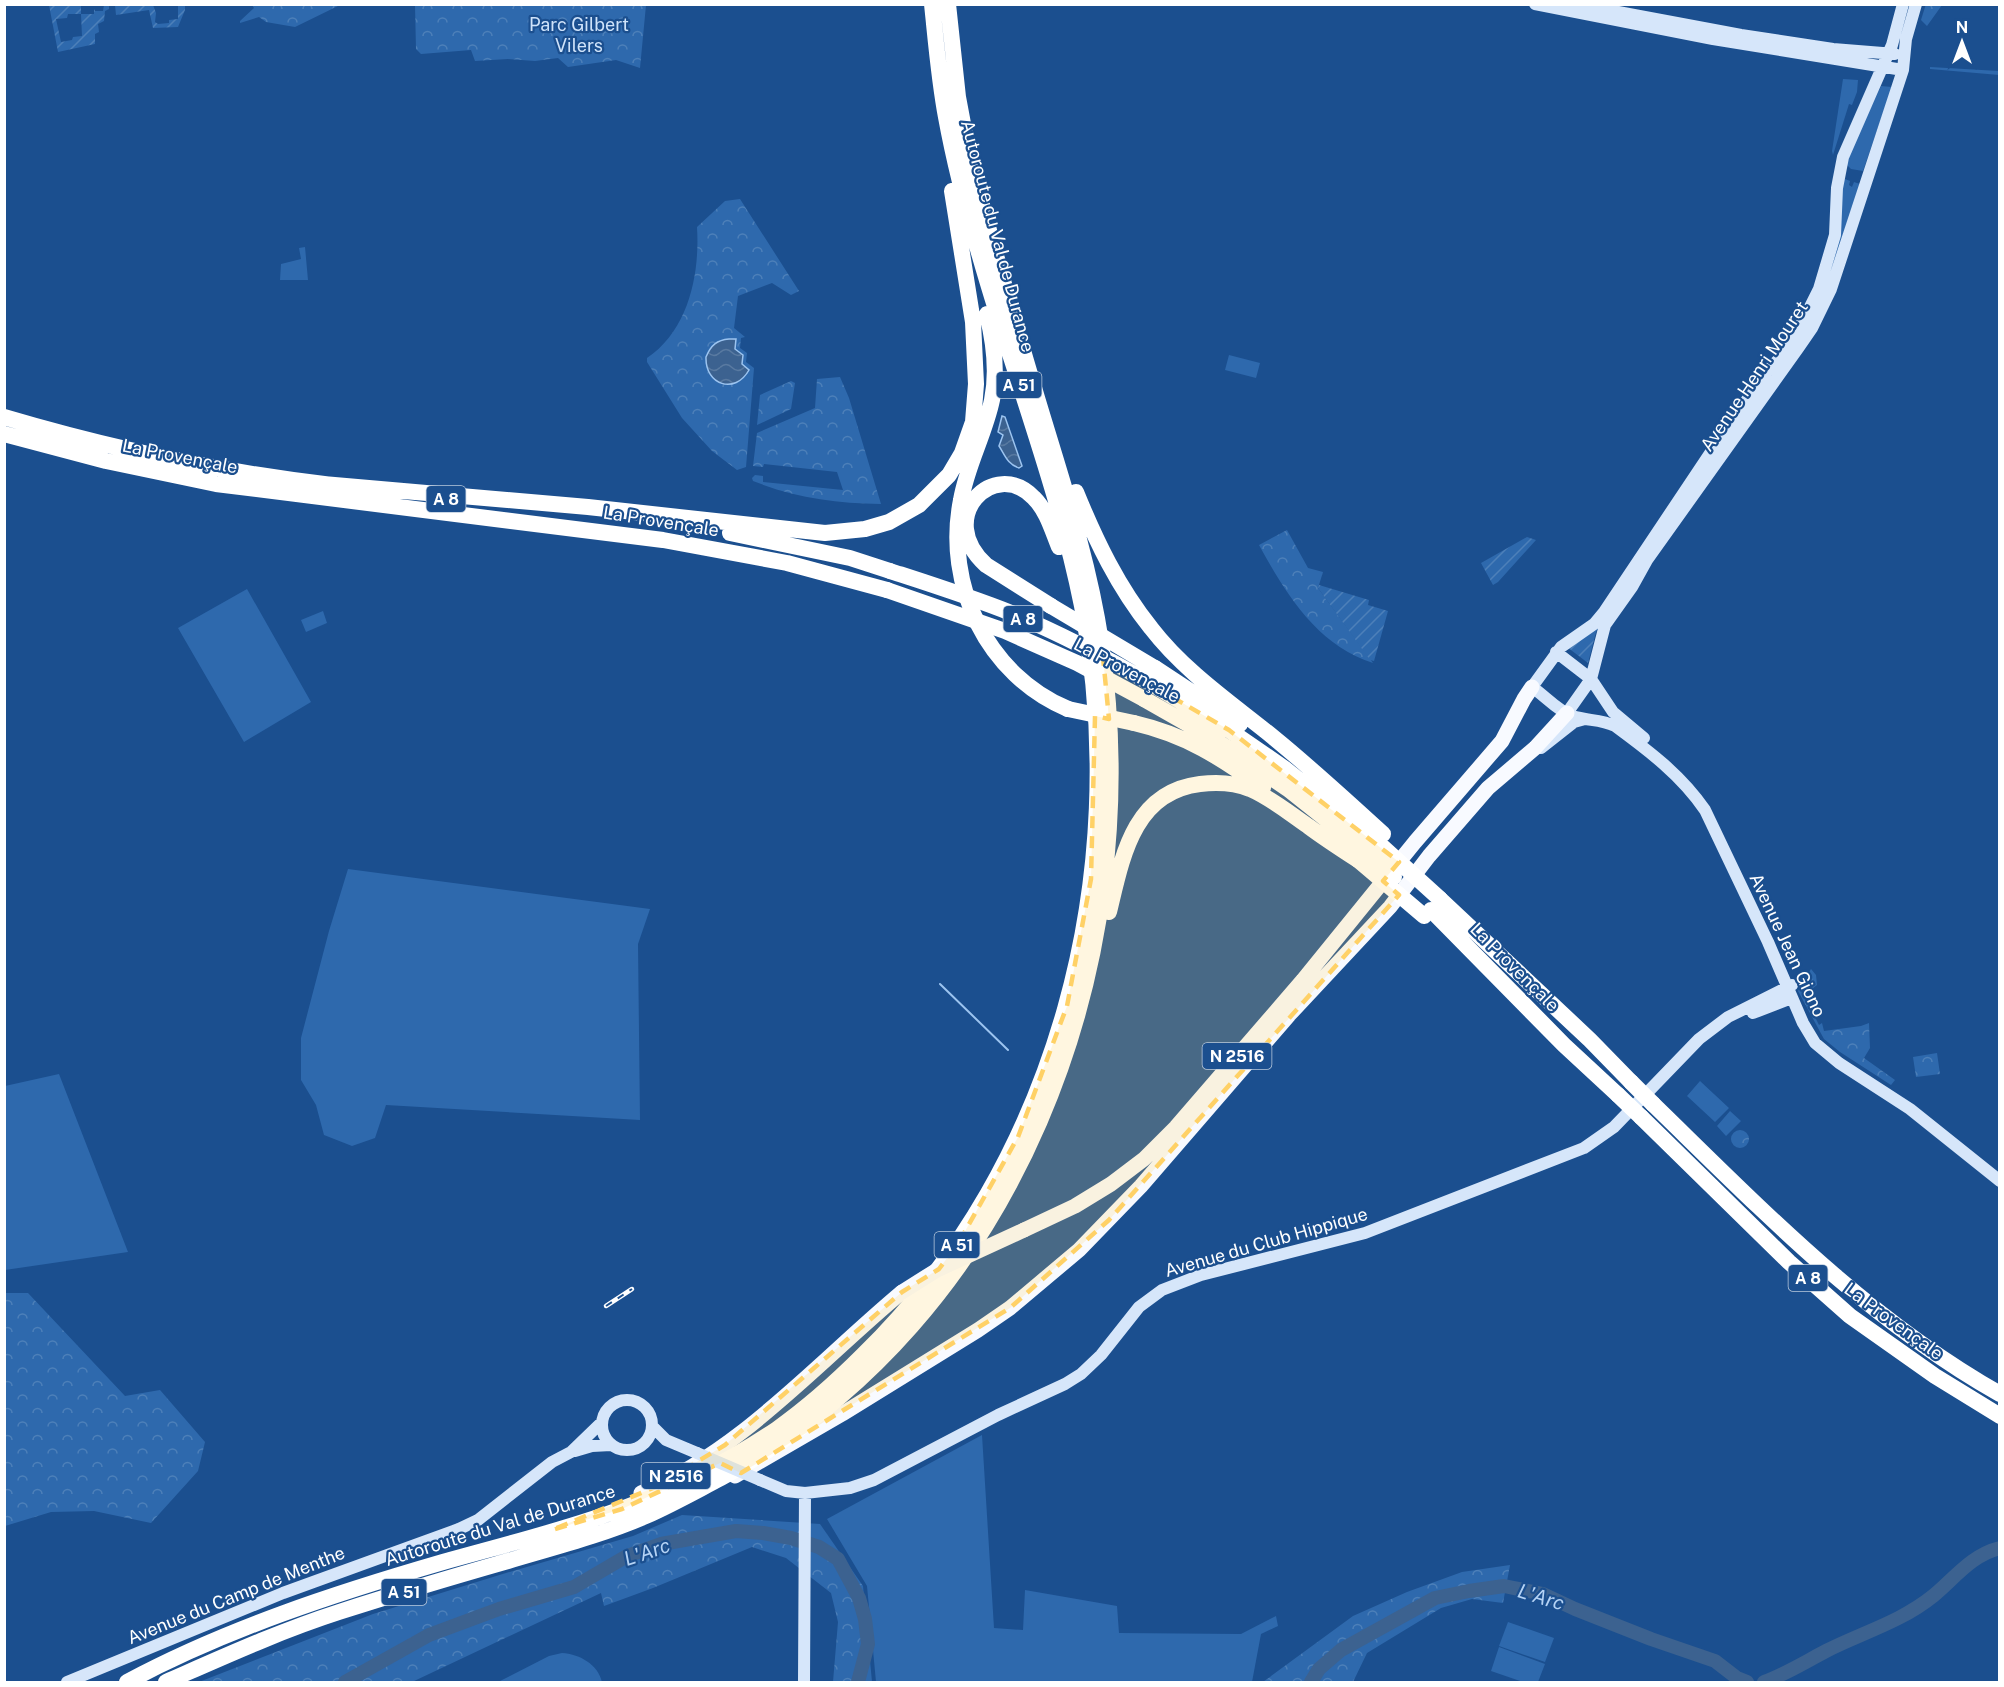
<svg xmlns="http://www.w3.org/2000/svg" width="2004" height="1687" font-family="'Public Sans',sans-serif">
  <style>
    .grass { fill: #2e69ad }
    .forest { fill: url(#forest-crowns) }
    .garden { fill: url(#garden-furrows); fill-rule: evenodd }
    .water { fill: url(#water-waves); stroke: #9cc4f0; stroke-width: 1.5 }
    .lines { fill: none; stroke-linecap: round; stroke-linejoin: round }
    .stream { stroke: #9cc4f0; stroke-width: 2 }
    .river { stroke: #3c6290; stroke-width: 14 }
    .secondary { stroke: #d6e6fa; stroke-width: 12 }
    .trunk { stroke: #f8faff; stroke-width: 15 }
    .motorway { stroke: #fff; stroke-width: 16 }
    .rail-casing { stroke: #fff; stroke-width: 4.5 }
    .rail { stroke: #1b4f8f; stroke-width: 2; stroke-dasharray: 7; stroke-linecap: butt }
    .secondary-bridge { stroke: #d6e6fa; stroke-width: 12 }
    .trunk-bridge { stroke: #f8faff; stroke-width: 15 }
    .motorway-bridge { stroke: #fff; stroke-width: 16 }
    .marked { fill: #ffd166; fill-opacity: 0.2; stroke: #ffd166; stroke-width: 4.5; stroke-dasharray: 12 8; stroke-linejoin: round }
    .labels { text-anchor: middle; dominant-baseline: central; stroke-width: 4.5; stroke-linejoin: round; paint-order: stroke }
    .shield { fill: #1b4f8f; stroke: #bbcadd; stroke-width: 1.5 }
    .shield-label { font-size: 16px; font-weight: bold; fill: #fff }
    .park-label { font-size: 18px; fill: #cfe3fa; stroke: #1b4f8f }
    .street-label { font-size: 18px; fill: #fff; stroke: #1b4f8f }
    .water-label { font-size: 20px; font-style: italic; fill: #b5d3f5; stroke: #1b4f8f }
  </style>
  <defs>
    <pattern id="forest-crowns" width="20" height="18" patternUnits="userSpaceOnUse" patternTransform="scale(1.5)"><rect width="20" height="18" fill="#2e69ad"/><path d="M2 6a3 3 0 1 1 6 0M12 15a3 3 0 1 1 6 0" fill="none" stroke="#4d80b9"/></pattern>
    <pattern id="garden-furrows" width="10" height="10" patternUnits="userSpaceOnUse" patternTransform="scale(1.5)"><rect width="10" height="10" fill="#2e69ad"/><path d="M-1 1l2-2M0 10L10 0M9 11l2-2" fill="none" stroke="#4d80b9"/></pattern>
    <pattern id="water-waves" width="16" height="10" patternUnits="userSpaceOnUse" patternTransform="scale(1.5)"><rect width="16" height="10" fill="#3c6290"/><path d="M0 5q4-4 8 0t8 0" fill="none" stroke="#597aa1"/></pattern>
  </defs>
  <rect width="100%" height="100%" fill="#1b4f8f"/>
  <path class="grass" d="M 1930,67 L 1999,71 L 1999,75 L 1930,69 Z
    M 1843,79 L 1858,80 L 1857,92 L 1852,105 L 1849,104 L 1833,155 L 1832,151 Z
    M 1881,86 L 1892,87 L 1863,171 L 1851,169 L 1847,165 L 1849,154 Z
    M 1845,179 L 1850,181 L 1849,185 L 1852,187 L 1854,182 L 1860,184 L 1831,271 L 1803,332 L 1662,535 L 1811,312 L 1844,180 Z
    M 305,247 L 308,280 L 280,280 L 281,264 L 301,259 L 299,248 Z
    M 1229,355 L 1260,363 L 1256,378 L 1225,370 Z
    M 247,589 L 311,702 L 244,742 L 178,628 Z
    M 323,611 L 327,623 L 306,632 L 301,620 Z
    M 348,869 L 650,909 L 638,944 L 640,1120 L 386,1105 L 375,1138 L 352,1146 L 324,1135 L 316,1105 L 301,1080 L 301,1038 L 329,931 Z
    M 59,1074 L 128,1252 L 5,1270 L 5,1086 Z
    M 1700,1081 L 1729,1108 L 1715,1122 L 1687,1096 Z
    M 1730,1111 L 1741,1121 L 1726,1136 L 1717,1126 Z
    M 982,1435 L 994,1628 L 1023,1630 L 1025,1590 L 1117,1606 L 1119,1633 L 1241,1634 L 1276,1616 L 1278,1626 L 1261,1634 L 1252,1682 L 876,1682 L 867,1586 L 827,1519 Z
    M 1508,1622 L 1554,1638 L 1545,1662 L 1499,1646 Z
    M 1499,1647 L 1545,1664 L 1538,1682 L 1523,1682 L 1491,1671 Z
    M 562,1653 C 579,1654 598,1664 602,1682 L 498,1682 L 549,1656 Z"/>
  <path class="forest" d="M 1926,4 L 1942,5 L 1927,26 L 1921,20 Z
    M 252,5 L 340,5 L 295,27 L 266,22 L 259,17 L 240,23 L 240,21 L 254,8 Z
    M 415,5 L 646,5 L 640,68 L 616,60 L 568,67 L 558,58 L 535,61 L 508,59 L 475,61 L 471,50 L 421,54 L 416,49 Z
    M 740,199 L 799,291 L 791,295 L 772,283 L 738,296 L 734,328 L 745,337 L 741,338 L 740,348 L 747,353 L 746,362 L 754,368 L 746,467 L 737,470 L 712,451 L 682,418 L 647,362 L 647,358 C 689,330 700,273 697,227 L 725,201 Z
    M 840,377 L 849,398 L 881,504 C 835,503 796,498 753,481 L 752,478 L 755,475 L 763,476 L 763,482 L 843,490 L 837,472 L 764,464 L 763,467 L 753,466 L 757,433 L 815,408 L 817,379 Z
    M 791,381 L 795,383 L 791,409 L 757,425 L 760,395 Z
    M 1287,530 L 1308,568 L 1323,572 L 1318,588 L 1373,663 C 1317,645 1286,594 1259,545 Z
    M 1811,969 L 1816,975 L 1817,985 L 1804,995 L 1819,1025 L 1822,1023 L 1824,1031 L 1861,1026 L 1869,1023 L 1870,1048 L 1864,1058 L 1895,1080 L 1891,1085 L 1840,1052 L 1824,1039 L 1798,991 Z
    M 1937,1053 L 1940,1074 L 1916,1077 L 1913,1057 Z
    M1731 1139a9 9 0 1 1 18 0a9 9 0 1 1-18 0Z
    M 4,1293 L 28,1293 L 125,1396 L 160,1390 L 205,1442 L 198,1471 L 151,1523 L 94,1511 L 51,1512 L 5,1526 Z
    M 682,1515 L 820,1524 L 863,1586 L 872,1682 L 833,1682 L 838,1622 L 831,1593 L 786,1558 L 752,1547 L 653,1588 L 604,1606 L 601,1593 L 412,1682 L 199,1682 L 373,1614 L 506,1573 L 633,1536 Z
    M 1510,1565 L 1503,1603 L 1472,1599 L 1441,1608 L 1367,1653 L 1353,1682 L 1263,1682 L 1353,1616 L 1407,1592 L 1462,1572 Z"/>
  <path class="garden" d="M 49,5 L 81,5 L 81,14 L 94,14 L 94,9 L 95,11 L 103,11 L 104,5 L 109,5 L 109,9 L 105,11 L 104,21 L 98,24 L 99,32 L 95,34 L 95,44 L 58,52 ZM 68,14 L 81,14 L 82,36 L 73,37 L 72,40 L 61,42 L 56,19 L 67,18 Z
    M 115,5 L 153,5 L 156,13 L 155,22 L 158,24 L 169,23 L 169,20 L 178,19 L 178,5 L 185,5 L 185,10 L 178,27 L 153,28 L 149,10 L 116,15 Z
    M 1527,537 L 1536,540 L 1498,582 L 1493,585 L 1481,563 Z
    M 1319,585 L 1369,600 L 1368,605 L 1388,611 L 1374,661 L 1370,660 L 1318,588 Z
    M 1602,621 L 1596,632 L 1588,663 L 1567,647 Z"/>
  <path class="water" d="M 729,339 L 736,339 L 735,349 L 743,355 L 742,364 L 749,370 C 735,395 705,385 706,357 C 711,345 717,340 729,339 Z
    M 1002,416 L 1005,417 L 1022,466 L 1019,468 C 1007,464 1005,455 999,446 L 1003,435 L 998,432 Z"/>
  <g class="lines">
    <path class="stream" d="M 940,984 L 1008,1050"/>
    <path class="river" d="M 345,1682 L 429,1635 L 499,1609 L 574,1587 L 627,1556 L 661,1544 L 736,1531 L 763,1533 L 791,1538 L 819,1547 L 838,1559 L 859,1598 L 865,1619 L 868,1644 L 858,1682
      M 1311,1682 L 1319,1669 L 1341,1650 L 1435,1598 L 1469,1591 L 1504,1586 L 1543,1594 L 1575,1609 L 1651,1639 L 1715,1661 L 1737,1678 L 1747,1682
      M 1764,1682 C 1786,1674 1805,1662 1826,1651 C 1861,1633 1901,1622 1933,1596 C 1954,1579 1971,1555 2000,1548"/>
    <path class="secondary" d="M 1535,4 L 1713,39 L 1903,70
      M 1576,4 L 1741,35 L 1833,49 L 1895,54
      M 1903,4 L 1892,45 L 1843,157 L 1837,188 L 1835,235 L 1819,289 L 1807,313 L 1778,360 L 1767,371 L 1719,440 L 1604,612 L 1594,624 L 1561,647 L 1532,687 C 1545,696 1558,711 1572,716 C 1587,721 1601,719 1615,726 C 1649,751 1681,775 1705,810 L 1768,942 L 1803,1023 L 1815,1043 L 1839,1063 L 1910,1109 L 2000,1181
      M 1556,652 L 1591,679 L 1613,712 L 1644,738
      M 1567,713 L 1591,679 L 1605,625 L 1632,587 L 1647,560 L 1799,347 L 1812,328 L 1831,289 L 1903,70 L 1906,39 L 1916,4
      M 1541,748 L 1574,722 L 1585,719
      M 1753,1013 L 1792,998
      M602 1425a25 25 0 1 1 50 0a25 25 0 1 1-50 0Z
      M 652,1426 L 666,1440 L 697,1453
      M 575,1451 L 592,1446 L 611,1445
      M 760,1480 L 786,1491 L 805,1493 L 850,1488 L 874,1480 L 998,1415 L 1065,1384 L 1081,1374 L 1101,1355 L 1139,1307 L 1162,1290 L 1201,1275 L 1365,1233 L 1584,1148 L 1614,1127 L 1699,1039 L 1728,1017 L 1792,985
      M 67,1682 L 283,1593 L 459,1529 L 478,1520 L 552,1462 L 571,1452 L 601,1423
      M 804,1682 L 805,1493"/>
    <path class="trunk" d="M 1024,1230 L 1075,1206 L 1111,1184 L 1144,1159 L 1176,1127 L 1303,980 L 1415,842 L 1502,741 L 1524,699 L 1532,687
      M 735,1476 L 842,1414 L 978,1330 L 1010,1308 L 1079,1250 L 1141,1186 L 1289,1015 L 1390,907 L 1429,856 L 1488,788 L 1535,748 L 1567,713
      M 641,1493 C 743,1449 817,1363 902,1292"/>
    <path class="motorway" d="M 987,314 C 994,342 998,371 992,400 C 985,434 967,465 961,500 C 944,585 987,675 1068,709
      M 4,417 C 112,449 221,472 332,485
      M 4,434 L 106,461 L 216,484 L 663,540 L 787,563 L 887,590
      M 323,484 L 588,507 L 825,533 L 865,529 L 889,522 L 919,505 L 949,475 L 962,453 L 973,422 L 976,384 L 973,322 L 952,191
      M 1076,492 C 1096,541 1118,587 1151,628 C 1184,671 1231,703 1273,737 C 1311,768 1347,801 1383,834
      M 730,533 L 850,558 L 890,571
      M 1051,606 L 986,565 C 934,518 994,456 1034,498 C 1047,511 1052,530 1059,547
      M 1155,668 L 1240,724
      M 1150,683 L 1229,730 L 1284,768 L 1375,841
      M 1144,699 L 1209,736 L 1288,789 L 1366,851
      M 1134,723 C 1186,735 1220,757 1263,788
      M 1440,899 L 1590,1040 L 1631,1082
      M 1431,910 L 1564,1045 L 1618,1095
      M 1109,912 C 1122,858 1133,792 1200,784 C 1217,782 1235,783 1250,789 C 1271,798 1289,813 1308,826 C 1324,838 1341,849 1358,860
      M 1653,1104 C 1761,1209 1867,1319 2000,1394
      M 1641,1117 L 1789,1262 L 1850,1316 L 1935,1376 L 2000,1416
      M 127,1682 C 226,1629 336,1593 443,1562 C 529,1538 619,1517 699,1475 C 726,1461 752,1446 777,1429 C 808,1407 836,1382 863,1355 C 1059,1164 1133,872 1082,606 C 1062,506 1027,410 997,313 C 977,249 958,183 946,117 C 939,80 936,42 932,4
      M 166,1682 C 223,1657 280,1631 339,1612 C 395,1594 452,1577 508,1561 C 555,1547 602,1535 646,1516 C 671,1505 696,1491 721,1478 C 1016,1320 1149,964 1101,642 C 1088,556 1060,475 1035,391 C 1012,315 991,238 970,161 L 958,97 L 948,4"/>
    <g class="rail-casing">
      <path id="rail" d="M 606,1306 L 632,1289"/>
    </g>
    <use href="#rail" class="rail"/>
    <path class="secondary-bridge" d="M 697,1453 L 760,1480"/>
    <path class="trunk-bridge" d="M 902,1292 L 937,1270 L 1024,1230"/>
    <path class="motorway-bridge" d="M 890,571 C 930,584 971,597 1011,613 C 1059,633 1105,657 1150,683
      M 887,590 L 1005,631 L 1077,663 L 1144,699
      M 1051,606 L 1155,668
      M 1068,709 L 1134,723
      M 1376,841 L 1440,899
      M 1366,851 L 1394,877
      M 1358,860 L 1424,916
      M 1631,1082 L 1653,1104
      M 1618,1095 L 1641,1117"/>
  </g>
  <path class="marked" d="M 1103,657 L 1229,730 L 1399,862 L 1383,881 L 1399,895 L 1109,1220 L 1010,1308 L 741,1473 L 720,1463 L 622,1509 L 552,1530 L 653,1488 L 725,1445 L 902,1292 L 939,1269 L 959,1242 L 1018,1137 L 1067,1006 L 1091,879 L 1095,716 L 1109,719 Z"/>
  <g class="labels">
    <g class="shield">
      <rect x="996.5" y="372" width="45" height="26" rx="4.5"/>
      <rect x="426.5" y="486" width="39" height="26" rx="4.5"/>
      <rect x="1003.5" y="606" width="39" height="26" rx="4.5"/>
      <rect x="1202.5" y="1043" width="69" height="26" rx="4.5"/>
      <rect x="934.5" y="1232" width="45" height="26" rx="4.5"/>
      <rect x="1788.5" y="1265" width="39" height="26" rx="4.5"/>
      <rect x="641.5" y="1463" width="69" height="26" rx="4.5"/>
      <rect x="381.5" y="1579" width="45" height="26" rx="4.5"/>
    </g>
    <g class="shield-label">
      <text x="1019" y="385">A 51</text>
      <text x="446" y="499">A 8</text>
      <text x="1023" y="619">A 8</text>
      <text x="1237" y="1056">N 2516</text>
      <text x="957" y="1245">A 51</text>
      <text x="1808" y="1278">A 8</text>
      <text x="676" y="1476">N 2516</text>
      <text x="404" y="1592">A 51</text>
    </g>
    <g class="park-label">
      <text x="579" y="24">Parc Gilbert<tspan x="579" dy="21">Vilers</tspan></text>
    </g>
    <g class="street-label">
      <text transform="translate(998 236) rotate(75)">Autoroute du Val de Durance</text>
      <text transform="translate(1754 376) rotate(-56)">Avenue Henri Mouret</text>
      <text transform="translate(180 456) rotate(11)">La Provençale</text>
      <text transform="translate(661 521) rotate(9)">La Provençale</text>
      <text transform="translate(1127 670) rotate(28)">La Provençale</text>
      <text transform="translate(1788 945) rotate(65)">Avenue Jean Giono</text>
      <text transform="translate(1515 967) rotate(45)">La Provençale</text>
      <text transform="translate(1266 1242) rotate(-16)">Avenue du Club Hippique</text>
      <text transform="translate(1894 1321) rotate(36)">La Provençale</text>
      <text transform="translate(500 1525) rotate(-17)">Autoroute du Val de Durance</text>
      <text transform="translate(236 1595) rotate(-22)">Avenue du Camp de Menthe</text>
    </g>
    <g class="water-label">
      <text transform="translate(647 1552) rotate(-19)">L'Arc</text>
      <text transform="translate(1541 1597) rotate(17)">L'Arc</text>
    </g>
  </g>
  <rect width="2004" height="1687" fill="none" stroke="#ffffff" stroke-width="12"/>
  <g transform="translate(1962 42)" stroke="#1b4f8f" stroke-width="4.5" paint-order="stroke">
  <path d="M0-4.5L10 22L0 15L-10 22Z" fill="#ffffff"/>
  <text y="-9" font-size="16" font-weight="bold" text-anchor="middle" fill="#ffffff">N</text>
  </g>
</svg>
